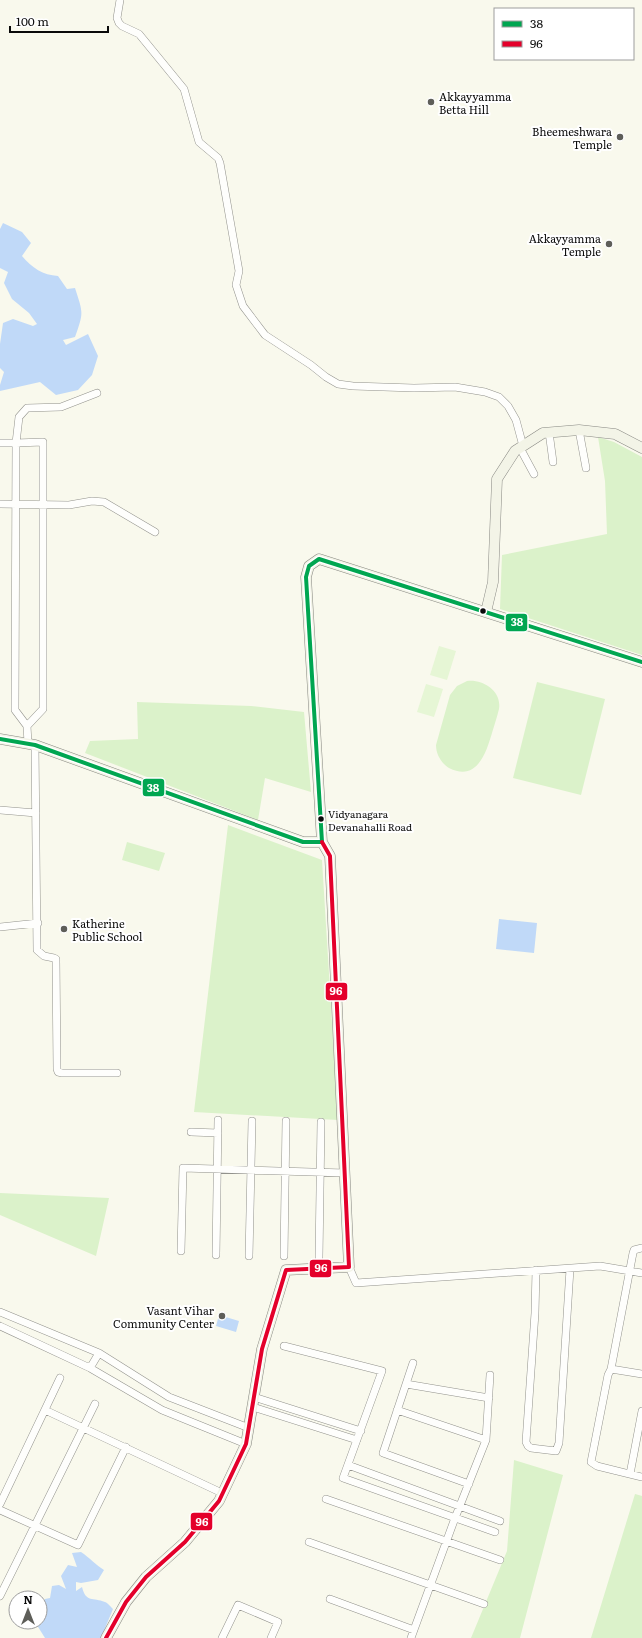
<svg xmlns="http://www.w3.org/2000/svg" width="642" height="1638" font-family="Literata,serif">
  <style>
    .green { fill: #dbf2ca }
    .pitch { fill: #e6f6d5 }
    .water { fill: #c0d9f8 }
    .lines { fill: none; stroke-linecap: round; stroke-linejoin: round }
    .street-casing { stroke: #92928c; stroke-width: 8 }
    .secondary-casing { stroke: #888883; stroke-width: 11 }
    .street { stroke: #fefefc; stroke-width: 7 }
    .secondary { stroke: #f3f4e7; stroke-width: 10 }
    .bus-1-casing { stroke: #fff; stroke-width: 7 }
    .bus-2-casing { stroke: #fff; stroke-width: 7 }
    .bus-1 { stroke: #00a651; stroke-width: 4 }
    .bus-2 { stroke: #e4002b; stroke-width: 4 }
    .poi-dot { fill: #5e5e59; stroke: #fff; stroke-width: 1.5 }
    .bus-dot { fill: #0a0a0a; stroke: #fff; stroke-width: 1.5 }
    .labels { text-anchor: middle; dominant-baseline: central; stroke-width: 4; stroke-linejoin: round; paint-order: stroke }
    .bus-label { font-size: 10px; fill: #0a0a0a; stroke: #fff; text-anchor: start }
    .poi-label { font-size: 11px; fill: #0a0a0a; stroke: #fff; text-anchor: end }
    .line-badge { stroke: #fff; stroke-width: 1.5 }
    .badge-label { font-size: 11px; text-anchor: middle; font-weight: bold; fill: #fff }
  </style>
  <rect width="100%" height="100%" fill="#f9f9ed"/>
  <path class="green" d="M 598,437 L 614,442 L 642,457 L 642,655 L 500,609 L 502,555 L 607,534 L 605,481 Z
    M 467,681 C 483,679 502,691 499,709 C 497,717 494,726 492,733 C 486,753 477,782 449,768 C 441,763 436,754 436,745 L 450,695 L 457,686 Z
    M 537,682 L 605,699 L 581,795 L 513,778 Z
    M 137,702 L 251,706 L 304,712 L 311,792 L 265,778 L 258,820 L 85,753 L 90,741 L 138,739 Z
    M 228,825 L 322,860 L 338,1120 L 194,1112 Z
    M 127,842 L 165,853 L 159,871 L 122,860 Z
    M 0,1193 L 109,1198 L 96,1256 L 0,1215 Z
    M 514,1460 L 563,1475 L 520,1638 L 471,1638 L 507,1551 Z
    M 635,1494 L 642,1496 L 642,1638 L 591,1638 Z"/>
  <path class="pitch" d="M 439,646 L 456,651 L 447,680 L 430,675 Z
    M 426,684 L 443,689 L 434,717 L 417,712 Z"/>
  <path class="water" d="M 3,223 L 22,232 L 31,243 L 22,256 C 32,268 43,275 58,276 L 67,289 L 75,288 C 83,313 84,312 75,337 L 63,340 L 66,345 L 88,334 L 98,356 L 92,375 L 78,390 L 56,395 L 40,382 L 0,391 L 0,385 L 4,372 L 0,368 L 0,344 L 3,323 L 13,319 L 33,326 L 37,324 L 29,313 L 12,299 L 4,283 L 8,272 L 0,268 L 0,229 Z
    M 499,919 L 537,923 L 534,953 L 496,949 Z
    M 219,1315 L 239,1321 L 236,1332 L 216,1326 Z
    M 81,1552 C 90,1558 96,1565 104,1570 L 98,1580 L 81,1583 L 76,1582 L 76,1591 L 82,1587 C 86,1603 93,1597 105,1602 C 108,1603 111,1607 113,1609 L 101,1638 L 45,1638 L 35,1622 L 40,1622 L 40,1609 L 45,1599 L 50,1598 L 52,1586 L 59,1585 L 66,1589 L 61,1576 L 68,1565 L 77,1567 L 72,1553 Z"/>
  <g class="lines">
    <g class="street-casing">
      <path id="street" d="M 120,0 L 117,18 L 119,23 L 122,26 L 139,34 L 184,89 L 199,142 L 218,158 L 220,163 L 239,271 L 236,285 L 243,306 L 265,335 L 311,365 L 326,377 L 338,384 L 353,386 L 414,388 L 455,387 L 485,392 L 499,397 L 508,406 L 516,420 L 523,446
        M 579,430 L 586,468
        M 549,432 L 553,462
        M 0,443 L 16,443 L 15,710 L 27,726 L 28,743
        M 520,448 L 534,474
        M 0,504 L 69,505 L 92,501 L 104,502 L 155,532
        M 27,726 L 43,709 L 43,442 L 16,443 L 19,417 L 27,408 L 61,407 L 97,393
        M 35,745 L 37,950 L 44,956 L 54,958 L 56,959 L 57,1069 L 58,1072 L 62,1073 L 117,1073
        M 0,810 L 36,813
        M 0,927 L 38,923
        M 191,1132 L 218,1133
        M 642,1248 L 634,1250 L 633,1253 L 611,1369 L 608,1375 L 591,1462 L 597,1466 L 642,1477
        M 181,1251 L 183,1168 L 345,1173
        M 216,1255 L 218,1120
        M 249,1256 L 252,1121
        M 284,1256 L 286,1121
        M 319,1257 L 321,1122
        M 349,1267 L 356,1283 L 600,1266 L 642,1273
        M 536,1270 L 535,1313 L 526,1442 L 528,1446 L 531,1448 L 556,1451 L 559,1443 L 570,1269
        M 0,1312 L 99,1353 L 169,1397 L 249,1428
        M 0,1326 L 90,1368 L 162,1410 L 246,1444
        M 284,1346 L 382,1371 L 343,1478 L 495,1532
        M 413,1363 L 383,1453 L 469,1484
        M 90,1368 L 99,1353
        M 611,1369 L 642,1374
        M 406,1384 L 489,1398
        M 254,1397 L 361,1431
        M 253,1407 L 357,1440
        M 45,1410 L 222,1493
        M 397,1410 L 486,1440
        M 348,1465 L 500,1521
        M 630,1474 L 642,1411
        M 326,1499 L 500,1560
        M 0,1504 L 60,1378
        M 0,1510 L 78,1545 L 126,1447
        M 309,1542 L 484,1604
        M 0,1596 L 95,1404
        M 330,1599 L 414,1630
        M 222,1638 L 238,1605 L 278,1622 L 271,1638
        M 411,1638 L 455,1518 L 486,1440 L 490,1375"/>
    </g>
    <g class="secondary-casing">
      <path id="secondary" d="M 486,612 L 493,582 L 497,479 L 515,451 L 543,433 L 579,430 L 615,434 L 642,448
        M 0,739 L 35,745 L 303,842 L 322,842 L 306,577 L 309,566 L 319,559 L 642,662
        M 106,1638 L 126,1602 L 146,1577 L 185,1542 L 219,1501 L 246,1444 L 262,1349 L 286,1270 L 349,1267 L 330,856 L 322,842"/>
    </g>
    <use href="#street" class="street"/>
    <use href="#secondary" class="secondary"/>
    <g class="bus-1-casing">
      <path id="bus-1" d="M 0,739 L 35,745 L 303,842 L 322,842 L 306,577 L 309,566 L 319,559 L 642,662"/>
    </g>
    <g class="bus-2-casing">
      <path id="bus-2" d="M 106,1638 L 126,1602 L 146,1577 L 185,1542 L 219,1501 L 246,1444 L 262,1349 L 286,1270 L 349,1267 L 330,856 L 322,842"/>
    </g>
    <use href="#bus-1" class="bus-1"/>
    <use href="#bus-2" class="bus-2"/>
  </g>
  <g class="poi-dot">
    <circle cx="431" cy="102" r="4"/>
    <circle cx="620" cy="137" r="4"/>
    <circle cx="609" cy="244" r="4"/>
    <circle cx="64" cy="929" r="4"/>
    <circle cx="222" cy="1316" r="4"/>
  </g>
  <g class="bus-dot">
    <circle cx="483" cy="611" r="3.5"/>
    <circle cx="321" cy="819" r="3.5"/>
  </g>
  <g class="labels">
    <g class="bus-label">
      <text x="328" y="813">Vidyanagara<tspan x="328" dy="13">Devanahalli Road</tspan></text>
    </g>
    <g class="poi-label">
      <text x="439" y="96" text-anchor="start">Akkayyamma<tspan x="439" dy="13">Betta Hill</tspan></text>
      <text x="612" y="131">Bheemeshwara<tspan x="612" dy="13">Temple</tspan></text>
      <text x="601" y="238">Akkayyamma<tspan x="601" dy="13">Temple</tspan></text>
      <text x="72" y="923" text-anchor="start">Katherine<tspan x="72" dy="13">Public School</tspan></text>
      <text x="214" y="1310">Vasant Vihar<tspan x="214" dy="13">Community Center</tspan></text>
    </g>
  </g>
  <g class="line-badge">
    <rect x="505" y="613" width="23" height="19" rx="4" fill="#00a651"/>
    <rect x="142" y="778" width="23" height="19" rx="4" fill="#00a651"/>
    <rect x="325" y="982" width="23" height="19" rx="4" fill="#e4002b"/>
    <rect x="309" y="1259" width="23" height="19" rx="4" fill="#e4002b"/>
    <rect x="190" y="1512" width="23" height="19" rx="4" fill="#e4002b"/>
  </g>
  <g class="badge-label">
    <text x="517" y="626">38</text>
    <text x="153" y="792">38</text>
    <text x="336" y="995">96</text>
    <text x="321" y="1272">96</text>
    <text x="202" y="1526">96</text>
  </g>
  <rect x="494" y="8" width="140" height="52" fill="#ffffff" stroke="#9d9d9d"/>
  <rect x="502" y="21" width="20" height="6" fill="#00a651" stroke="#9d9d9d"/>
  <text x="530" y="28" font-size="12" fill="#0a0a0a">38</text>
  <rect x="502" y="41" width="20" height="6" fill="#e4002b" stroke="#9d9d9d"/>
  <text x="530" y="48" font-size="12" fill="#0a0a0a">96</text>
  <g transform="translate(28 1610)"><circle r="19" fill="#ffffff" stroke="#9d9d9d"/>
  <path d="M0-3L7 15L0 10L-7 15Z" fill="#5e5e59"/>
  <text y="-6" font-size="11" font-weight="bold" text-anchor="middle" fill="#0a0a0a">N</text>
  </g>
  <path d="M10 26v6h98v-6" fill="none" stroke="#0a0a0a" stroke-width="2"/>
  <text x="16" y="26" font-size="12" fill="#0a0a0a" stroke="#ffffff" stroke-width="3" paint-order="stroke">100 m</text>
</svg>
